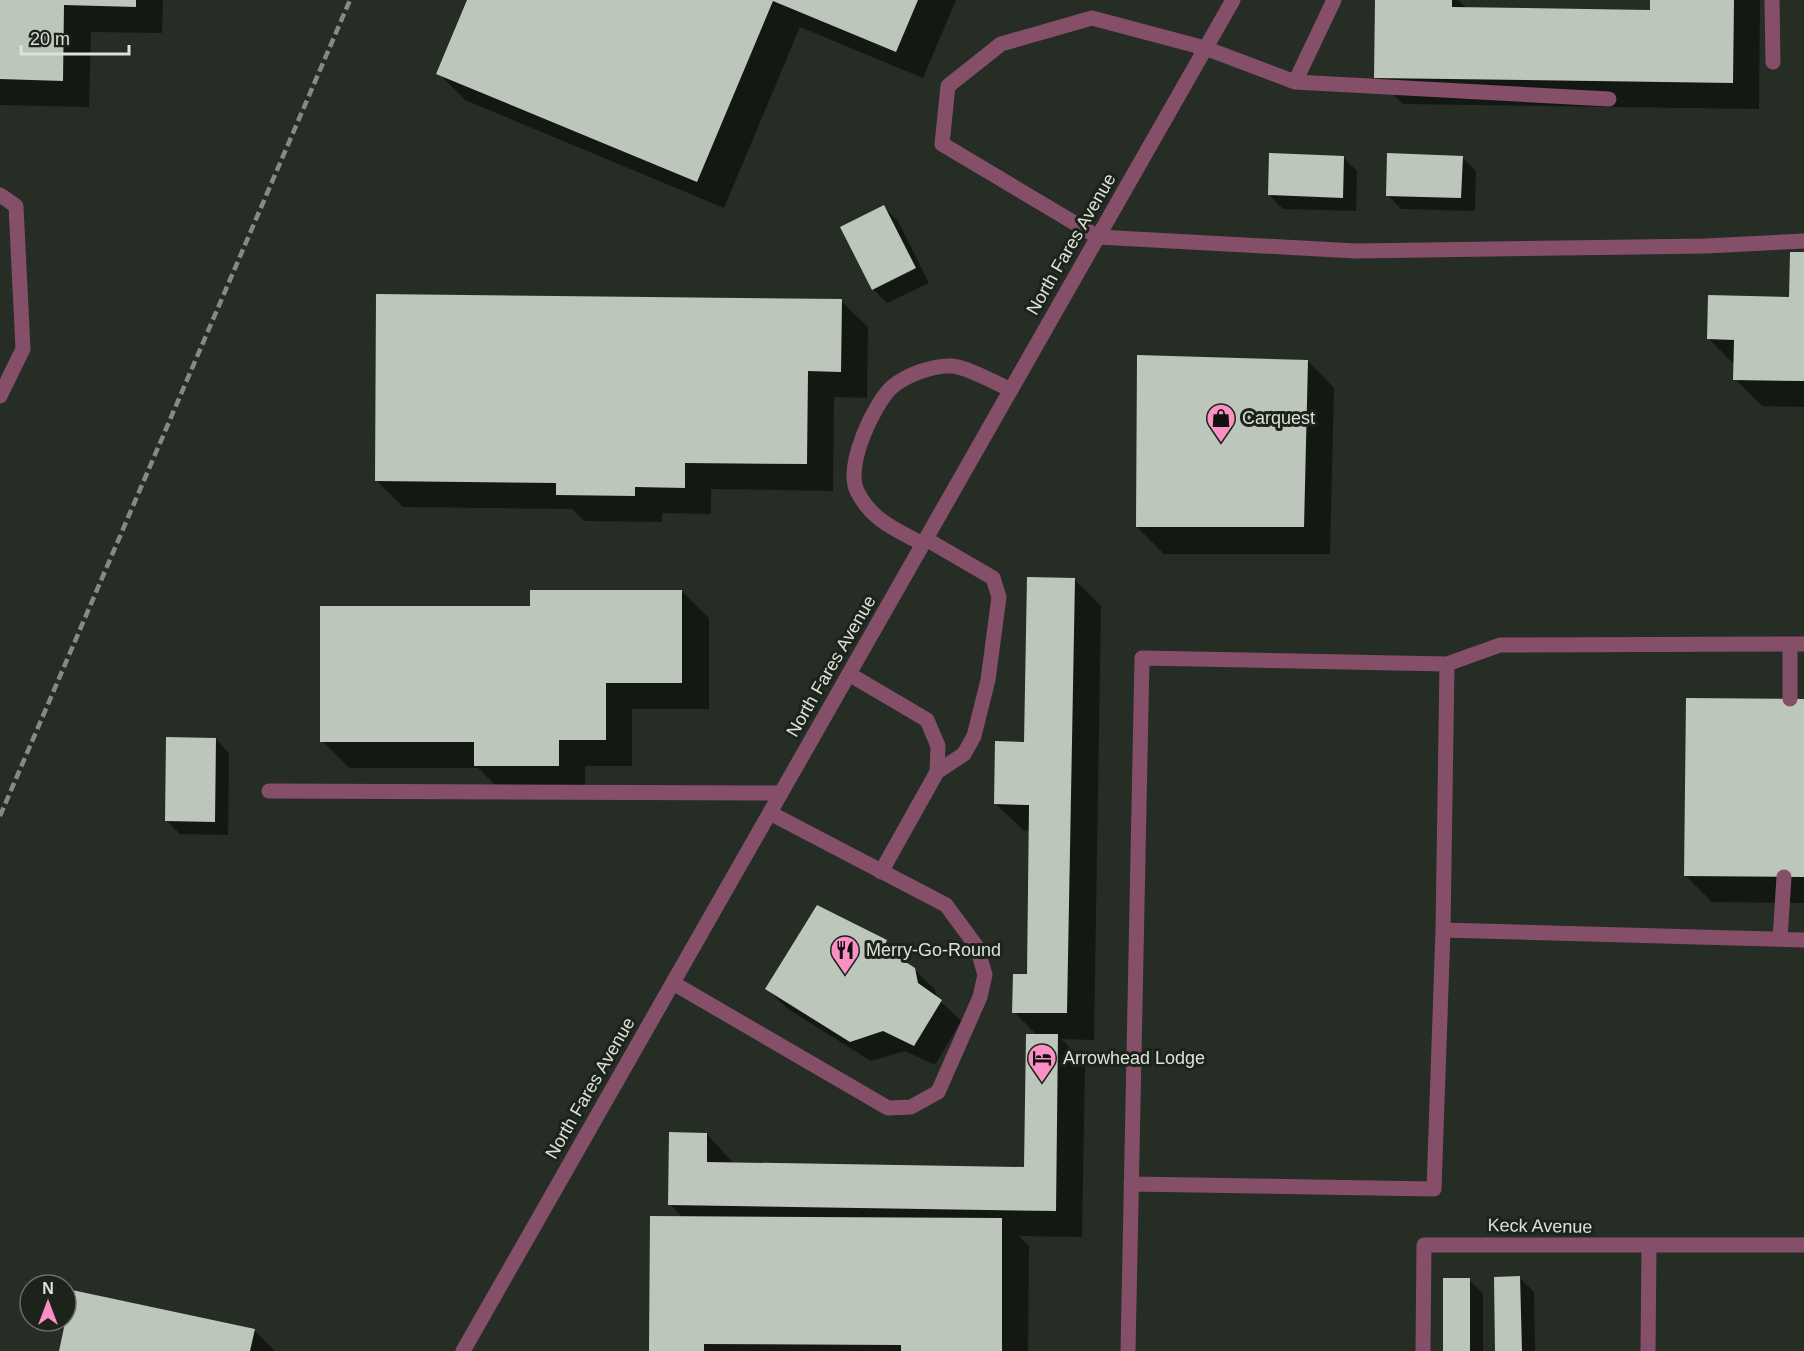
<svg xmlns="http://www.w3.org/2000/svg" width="1804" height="1351" font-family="Helvetica,sans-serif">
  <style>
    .shadow { fill: #0007 }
    .building { fill: #bdc6ba }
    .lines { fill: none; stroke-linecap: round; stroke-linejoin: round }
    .service { stroke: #864f69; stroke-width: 15 }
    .minor { stroke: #864f69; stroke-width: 15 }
    .tertiary { stroke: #864f69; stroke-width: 15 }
    .rail { stroke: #858b83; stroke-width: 4.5; stroke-dasharray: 9 4.5; stroke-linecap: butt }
    .labels { text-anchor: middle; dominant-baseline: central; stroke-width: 6; stroke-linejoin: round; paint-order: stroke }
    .street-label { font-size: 18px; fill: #dce1da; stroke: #1c231a }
    .poi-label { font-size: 18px; fill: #dce1da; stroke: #1c231a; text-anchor: start }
  </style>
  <rect width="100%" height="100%" fill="#262d24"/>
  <path class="shadow" d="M 0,0 L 163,0 L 162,33 L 91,32 L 89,107 L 0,105 Z
    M 469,0 L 956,0 L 923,78 L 800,27 L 724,208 L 465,100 L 438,73 Z
    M 1377,0 L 1458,0 L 1467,8 L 1652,11 L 1652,0 L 1760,0 L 1759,109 L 1403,104 L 1376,77 Z
    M 1343,157 L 1357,171 L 1356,211 L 1283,209 L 1269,195 Z
    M 1462,157 L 1476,171 L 1475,211 L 1401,209 L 1388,195 Z
    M 884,207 L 898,221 L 929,283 L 887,303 L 873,289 Z
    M 1804,253 L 1804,407 L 1762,406 L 1735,379 L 1735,365 L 1709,339 L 1791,298 Z
    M 841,301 L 868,327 L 867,398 L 834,397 L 833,491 L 711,489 L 711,514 L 662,513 L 662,522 L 584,521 L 572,509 L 403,507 L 376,480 Z
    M 1308,361 L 1334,388 L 1330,554 L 1164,554 L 1137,527 Z
    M 1074,579 L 1101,606 L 1094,1040 L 1061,1039 L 1085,1063 L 1082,1237 L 1019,1236 L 1029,1246 L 1028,1351 L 651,1351 L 683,1218 L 670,1204 L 707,1134 L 734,1164 L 1026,1168 L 1037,1035 L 1014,1012 L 1028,976 L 1031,831 L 1023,830 L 996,804 L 1025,743 Z
    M 682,591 L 709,618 L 709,709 L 632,709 L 632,766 L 585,766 L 585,792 L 502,792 L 478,768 L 349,768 L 322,741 L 532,608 Z
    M 1804,700 L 1804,903 L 1712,902 L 1685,875 Z
    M 216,739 L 229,753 L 228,835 L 180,834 L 166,820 Z
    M 886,941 L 935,990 L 937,998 L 961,1021 L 935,1065 L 905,1051 L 871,1061 L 788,1009 L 767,989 Z
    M 1520,1278 L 1534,1292 L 1535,1351 L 1497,1351 Z
    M 1469,1280 L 1483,1294 L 1483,1351 L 1445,1351 Z
    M 254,1330 L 275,1351 L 61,1351 Z"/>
  <path class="building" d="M 0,0 L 136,0 L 136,7 L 64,5 L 63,81 L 0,79 Z
    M 467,0 L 918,0 L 896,52 L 773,1 L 697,182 L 436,74 Z
    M 1375,0 L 1452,0 L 1452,7 L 1650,10 L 1650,0 L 1734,0 L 1733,83 L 1374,78 Z
    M 1269,153 L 1344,156 L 1343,198 L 1268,195 Z
    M 1387,153 L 1463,156 L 1461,198 L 1386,196 Z
    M 884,205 L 916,268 L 872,290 L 840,227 Z
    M 1790,252 L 1804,252 L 1804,381 L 1733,380 L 1734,340 L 1707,339 L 1708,295 L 1789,297 Z
    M 376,294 L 842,299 L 841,372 L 808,371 L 807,464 L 685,463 L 685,488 L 635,487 L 635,496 L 556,495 L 556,483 L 375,481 Z
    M 1137,355 L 1308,360 L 1304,527 L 1136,527 Z
    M 1027,577 L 1075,578 L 1067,1013 L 1012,1013 L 1013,974 L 1027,974 L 1029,805 L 994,804 L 995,741 L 1024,742 Z
    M 530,590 L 682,590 L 682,683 L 606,683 L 606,740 L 559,740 L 559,766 L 474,766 L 474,742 L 320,742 L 320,606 L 530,606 Z
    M 1686,698 L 1804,699 L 1804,877 L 1684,876 Z
    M 166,737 L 216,738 L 215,822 L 165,821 Z
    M 817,905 L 887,940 L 884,948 L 915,968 L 918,983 L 942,1000 L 914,1046 L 883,1031 L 850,1042 L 765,989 Z
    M 1026,1034 L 1058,1034 L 1056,1211 L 668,1205 L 669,1132 L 707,1133 L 707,1162 L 1024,1167 Z
    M 650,1216 L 1002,1218 L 1002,1351 L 901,1351 L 901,1345 L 704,1344 L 704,1351 L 649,1351 Z
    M 1520,1276 L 1522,1351 L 1495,1351 L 1494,1277 Z
    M 1443,1278 L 1470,1278 L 1470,1351 L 1443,1351 Z
    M 72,1290 L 255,1329 L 250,1351 L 59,1351 Z"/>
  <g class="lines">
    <path class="service" d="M 1772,0 L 1773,62
      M 1295,82 L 1334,0
      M 1609,99 L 1295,82 L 1205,48 L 1092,18 L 1001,44 L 948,86 L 942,144 L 1098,237 L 1356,251 L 1706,246 L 1804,241
      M 0,195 L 16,206 L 23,349 L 0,396
      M 926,539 L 993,578 L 999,597 L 988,680 L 974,736 L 964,754 L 937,772
      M 923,544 C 895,529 872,521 857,491 C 845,466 873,405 892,387 C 906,375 933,365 952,366 C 967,367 996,383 1011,390
      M 1790,644 L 1790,699
      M 1447,664 L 1443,930 L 1804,940
      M 849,674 L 927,720 L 938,746 L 937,772 L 881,872
      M 269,791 L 780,793
      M 1780,939 L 1784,877
      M 673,983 L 888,1108 L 911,1107 L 938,1092 L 980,997 L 985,975 L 977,947 L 946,905 L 770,813
      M 1131,1184 L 1434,1189 L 1443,930
      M 1128,1351 L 1142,658 L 1447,664 L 1500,645 L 1804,644"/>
    <path class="minor" d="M 1423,1351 L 1424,1245 L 1804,1245
      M 1648,1351 L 1649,1247"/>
    <path class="tertiary" d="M 463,1351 L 1233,0"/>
    <path class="rail" d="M 0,816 L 350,0"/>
  </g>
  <defs>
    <g id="shop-pin" transform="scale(1.5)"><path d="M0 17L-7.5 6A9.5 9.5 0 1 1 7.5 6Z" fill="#fc8fc3" stroke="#1c231a"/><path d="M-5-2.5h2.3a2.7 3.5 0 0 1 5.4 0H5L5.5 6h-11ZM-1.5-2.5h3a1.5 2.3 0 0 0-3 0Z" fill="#111"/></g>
    <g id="restaurant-pin" transform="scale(1.5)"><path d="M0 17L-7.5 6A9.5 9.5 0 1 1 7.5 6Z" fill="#fc8fc3" stroke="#1c231a"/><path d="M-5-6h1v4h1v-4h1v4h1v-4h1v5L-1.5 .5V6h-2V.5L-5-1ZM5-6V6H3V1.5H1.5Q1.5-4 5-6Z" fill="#111"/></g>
    <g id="hotel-pin" transform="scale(1.5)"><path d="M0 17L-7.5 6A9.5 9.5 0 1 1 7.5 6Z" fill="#fc8fc3" stroke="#1c231a"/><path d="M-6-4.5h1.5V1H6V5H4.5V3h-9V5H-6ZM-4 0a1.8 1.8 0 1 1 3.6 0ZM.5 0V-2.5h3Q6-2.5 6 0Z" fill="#111"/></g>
  </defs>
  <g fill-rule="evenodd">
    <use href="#shop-pin" x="1221" y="418"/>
    <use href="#restaurant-pin" x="845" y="950"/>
    <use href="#hotel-pin" x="1042" y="1058"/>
  </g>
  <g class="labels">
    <g class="street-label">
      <text transform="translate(1071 244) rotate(-60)">North Fares Avenue</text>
      <text transform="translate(831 666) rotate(-60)">North Fares Avenue</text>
      <text transform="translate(590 1088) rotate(-60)">North Fares Avenue</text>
      <text transform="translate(1540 1226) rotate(1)">Keck Avenue</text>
    </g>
    <g class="poi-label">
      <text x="1242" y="418">Carquest</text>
      <text x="866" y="950">Merry-Go-Round</text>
      <text x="1063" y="1058">Arrowhead Lodge</text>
    </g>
  </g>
  <g transform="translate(48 1303)"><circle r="28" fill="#1c231a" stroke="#696f67" stroke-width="1.5"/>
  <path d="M0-4.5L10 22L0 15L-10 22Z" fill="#fc8fc3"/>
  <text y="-9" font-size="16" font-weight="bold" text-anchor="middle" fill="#dce1da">N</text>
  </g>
  <path d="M21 45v9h108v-9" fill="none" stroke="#dce1da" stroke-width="3"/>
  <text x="30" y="45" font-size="18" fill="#dce1da" stroke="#1c231a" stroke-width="4.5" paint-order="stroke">20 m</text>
</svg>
